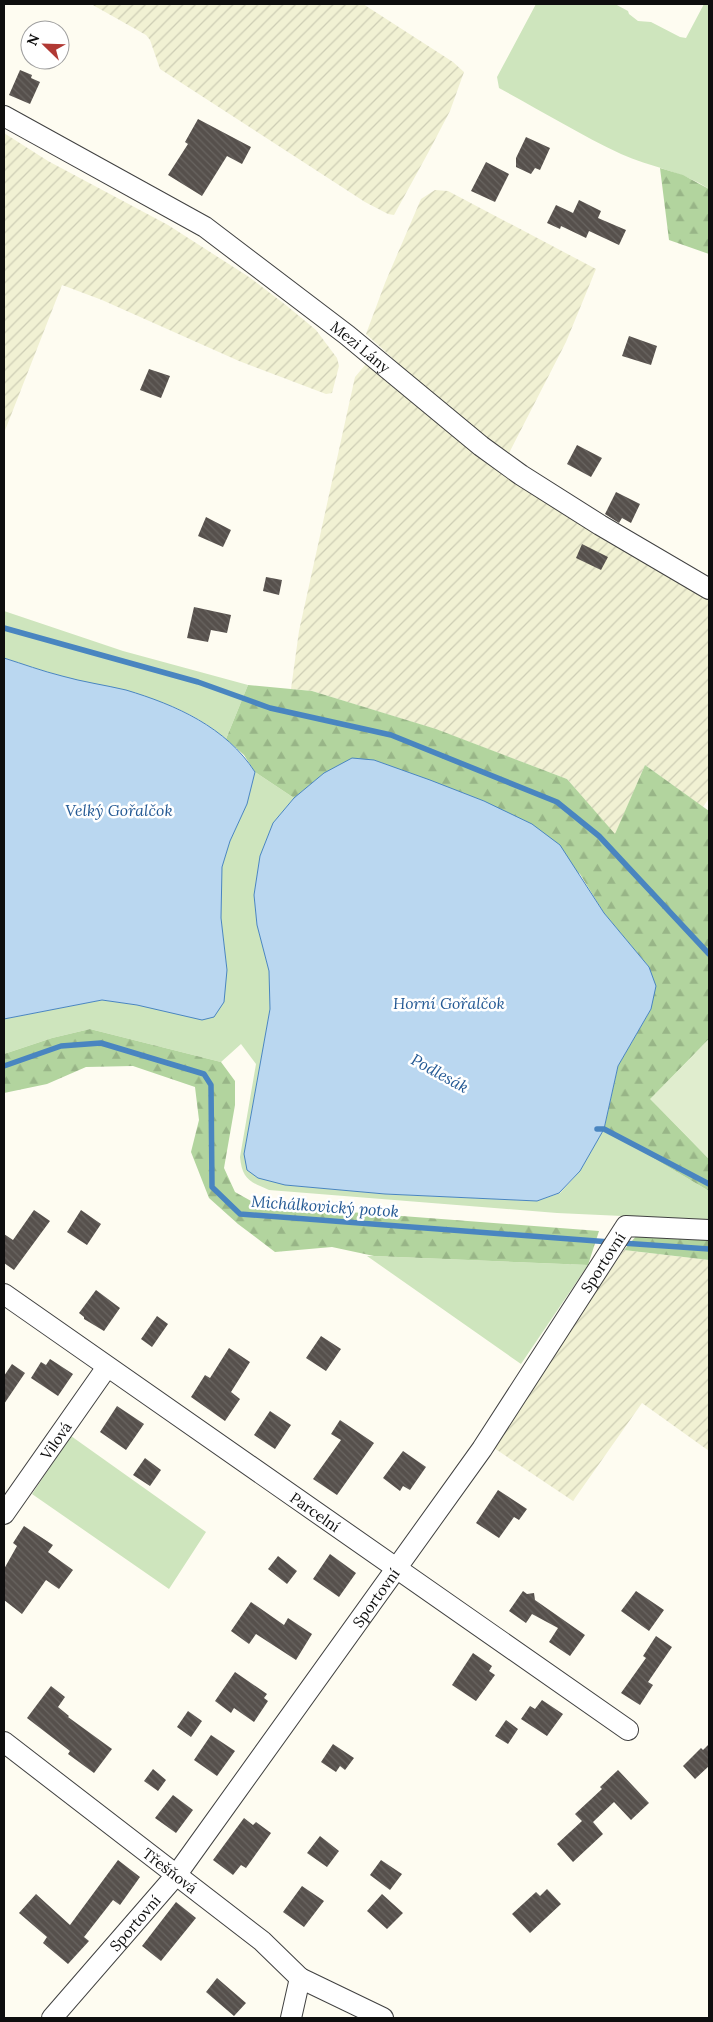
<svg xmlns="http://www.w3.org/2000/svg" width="713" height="2022" font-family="Lora,serif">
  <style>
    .farmland { fill: url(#farmland-furrows) }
    .grass { fill: #cee5bd }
    .forest { fill: url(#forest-firs) }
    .pitch { fill: #e0edce }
    .water { fill: #bad7f0; stroke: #4985c0 }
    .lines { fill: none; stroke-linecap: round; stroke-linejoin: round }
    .stream { stroke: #4985c0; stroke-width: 5.5 }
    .building { fill: url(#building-back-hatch) }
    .minor-casing { stroke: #414141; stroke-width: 22 }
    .minor { stroke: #fff; stroke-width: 20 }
    .labels { text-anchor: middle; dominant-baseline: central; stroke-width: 5; stroke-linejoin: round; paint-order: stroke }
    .street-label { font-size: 15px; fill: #0e0e0e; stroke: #fff }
    .water-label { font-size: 16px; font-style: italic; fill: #245994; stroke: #fff }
  </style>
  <defs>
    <pattern id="farmland-furrows" width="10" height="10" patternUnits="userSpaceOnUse" patternTransform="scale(1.25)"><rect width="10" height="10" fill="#f1f1d3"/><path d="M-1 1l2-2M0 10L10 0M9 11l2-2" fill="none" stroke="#cdcdb4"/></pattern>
    <pattern id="forest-firs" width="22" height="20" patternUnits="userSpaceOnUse" patternTransform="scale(1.25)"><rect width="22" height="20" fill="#b2d49e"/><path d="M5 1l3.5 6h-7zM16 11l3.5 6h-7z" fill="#98b587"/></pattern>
    <pattern id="building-back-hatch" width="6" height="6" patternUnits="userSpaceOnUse" patternTransform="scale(1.25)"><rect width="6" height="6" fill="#56504c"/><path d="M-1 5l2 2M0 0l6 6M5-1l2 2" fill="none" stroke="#696561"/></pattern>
  </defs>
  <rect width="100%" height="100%" fill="#fefcf1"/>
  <path class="farmland" d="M 91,4 L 363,4 L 453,62 L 464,72 L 450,111 L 428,153 L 394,215 L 388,214 L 365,202 L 160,69 L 150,40 L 146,35 Z
    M 4,133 L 48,161 L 168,225 L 249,277 L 287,306 L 316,330 L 337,358 L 339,366 L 332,393 L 326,394 L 239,361 L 102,300 L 62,285 L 4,433 Z
    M 435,190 L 448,191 L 596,269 L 566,342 L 507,457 L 468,427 L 366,334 L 385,283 L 421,199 Z
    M 366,364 L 475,450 L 709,599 L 709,798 L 703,807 L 645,765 L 615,835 L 567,779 L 435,729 L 312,691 L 291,689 L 299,631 L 355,377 Z
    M 624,1250 L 709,1260 L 709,1451 L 642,1403 L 573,1501 L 491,1446 Z"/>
  <path class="grass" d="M 536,4 L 615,4 L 628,11 L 629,14 L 638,21 L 651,22 L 680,37 L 686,38 L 704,4 L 709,4 L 709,189 C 682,171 650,167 621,154 C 579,134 540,110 499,88 L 497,77 Z
    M 4,611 L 123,651 L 248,685 L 226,739 C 176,696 122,693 62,676 C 43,671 23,664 4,658 Z
    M 255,772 L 294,798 L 273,823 L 260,856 L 254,895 L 257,925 L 269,971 L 270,1009 L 244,1154 L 285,1185 L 385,1194 L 537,1201 L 560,1193 L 580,1171 L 604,1129 L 709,1191 L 709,1220 L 557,1213 L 269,1190 C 250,1182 242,1179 240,1157 L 256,1064 L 241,1044 L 221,1062 L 90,1029 L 52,1038 L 4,1054 L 4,1019 L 102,1000 L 137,1005 L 227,970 L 221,918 L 222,867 L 230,841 L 247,804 Z
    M 367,1256 L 374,1256 L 588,1265 L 521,1364 Z
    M 71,1436 L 206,1532 L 169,1589 L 32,1494 Z"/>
  <path class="forest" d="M 660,168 L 683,175 L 709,189 L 709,254 L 669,240 Z
    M 248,685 L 312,691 L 436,729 L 567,779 L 615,834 L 645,765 L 709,811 L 709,1039 L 651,1099 L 709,1159 L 709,1191 L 604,1129 L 618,1066 L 651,1009 L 649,967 L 604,913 L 580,874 L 484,801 L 374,760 L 324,773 L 294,798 L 255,772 L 244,755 L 226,739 Z
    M 90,1029 L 221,1062 L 235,1081 L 235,1105 L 224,1168 L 235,1192 L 258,1205 L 599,1231 L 588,1265 L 374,1256 L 332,1247 L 275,1252 L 238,1224 L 209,1198 L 191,1152 L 199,1120 L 195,1087 L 133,1066 L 86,1067 L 47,1084 L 4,1093 L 4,1054 L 52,1038 Z
    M 638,1234 L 709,1238 L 709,1260 L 624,1250 Z"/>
  <path class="pitch" d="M 709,1039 L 709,1159 L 650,1099 Z"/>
  <path class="water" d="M 4,658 C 23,664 42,671 62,676 C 83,682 105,685 126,690 C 176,705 226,727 255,772 L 247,804 L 230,841 L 222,867 L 221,918 L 227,970 L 224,1002 L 214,1017 L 202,1020 L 137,1005 L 102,1000 L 4,1019 Z
    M 352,758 L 374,760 L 430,780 L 484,801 L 532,824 L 560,845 L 604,913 L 649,967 L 656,986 L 651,1009 L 618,1066 L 604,1129 L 580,1171 L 559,1193 L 537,1201 L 385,1194 L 285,1185 L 258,1178 L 247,1170 L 244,1154 L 270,1009 L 269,971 L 257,925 L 254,895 L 260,856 L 273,823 L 294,798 L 324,773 Z"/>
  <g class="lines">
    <path class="stream" d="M 4,628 L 198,682 L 270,708 L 391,735 L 557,802 L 599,836 L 709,954
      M 4,1066 L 61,1046 L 101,1043 L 204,1074 L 211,1085 L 212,1187 L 240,1214 L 610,1242
      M 597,1129 L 604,1129 L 709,1184
      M 622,1243 L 709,1249"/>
  </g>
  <path class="building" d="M 20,70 L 32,75 L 31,78 L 40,82 L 30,104 L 9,95 Z
    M 198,119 L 251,147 L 242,164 L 227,156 L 202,196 L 168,175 L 188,144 L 185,142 Z
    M 526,137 L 550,148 L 540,170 L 535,168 L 531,174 L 516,167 L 516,158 Z
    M 486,162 L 509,174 L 495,202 L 471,191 Z
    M 579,200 L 601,211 L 598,218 L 626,230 L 619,245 L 589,231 L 586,238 L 561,226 L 560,229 L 547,223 L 556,205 L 573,213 Z
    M 629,336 L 657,346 L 651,365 L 622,356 Z
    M 149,369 L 170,376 L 161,398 L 140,390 Z
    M 577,445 L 602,458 L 591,477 L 567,464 Z
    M 616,492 L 640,504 L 631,523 L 622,518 L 619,523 L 605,514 Z
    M 206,517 L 231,530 L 223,547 L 198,536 Z
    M 582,544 L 608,557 L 601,570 L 576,558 Z
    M 266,577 L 282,580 L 279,595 L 263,591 Z
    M 194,607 L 231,615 L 227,633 L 211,630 L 208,642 L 187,638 Z
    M 34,1210 L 50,1221 L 14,1270 L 4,1263 L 4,1234 L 13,1240 Z
    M 81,1210 L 101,1224 L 87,1245 L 67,1232 Z
    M 96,1290 L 120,1308 L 104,1331 L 84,1319 L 84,1317 L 79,1313 Z
    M 157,1316 L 168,1324 L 152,1347 L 141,1339 Z
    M 321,1336 L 341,1349 L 326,1371 L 306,1358 Z
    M 229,1348 L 250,1362 L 231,1392 L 240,1399 L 225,1421 L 191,1397 L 205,1375 L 210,1378 Z
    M 50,1359 L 73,1374 L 58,1396 L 31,1378 L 41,1362 L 46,1365 Z
    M 12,1364 L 25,1373 L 4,1404 L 4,1376 Z
    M 117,1406 L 144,1424 L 126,1450 L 100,1432 Z
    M 270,1411 L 291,1425 L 275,1449 L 254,1435 Z
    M 340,1420 L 374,1443 L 337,1495 L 313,1479 L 341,1440 L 331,1434 Z
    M 403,1451 L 426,1467 L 410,1490 L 403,1486 L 400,1491 L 383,1478 Z
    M 145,1458 L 161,1470 L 150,1486 L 133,1475 Z
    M 498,1490 L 527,1509 L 519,1520 L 514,1517 L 499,1538 L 476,1523 Z
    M 24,1526 L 53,1545 L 48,1552 L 73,1570 L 59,1589 L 46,1580 L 22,1614 L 4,1600 L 4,1569 L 17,1546 L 13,1543 Z
    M 330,1554 L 356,1573 L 339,1597 L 313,1579 Z
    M 278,1556 L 297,1571 L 287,1584 L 268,1569 Z
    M 523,1591 L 527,1594 L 534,1593 L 535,1600 L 585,1635 L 570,1656 L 549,1642 L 558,1628 L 532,1614 L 526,1623 L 509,1611 Z
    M 636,1591 L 664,1610 L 649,1631 L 621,1611 Z
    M 251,1602 L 284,1625 L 288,1618 L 312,1634 L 296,1660 L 256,1634 L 249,1644 L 231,1631 Z
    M 656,1636 L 672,1647 L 648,1682 L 653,1685 L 640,1705 L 621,1693 L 646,1658 L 643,1656 Z
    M 473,1653 L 492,1666 L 489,1671 L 495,1675 L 476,1701 L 452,1685 Z
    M 235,1672 L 267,1694 L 264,1698 L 268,1701 L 254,1722 L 234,1708 L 231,1713 L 215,1701 Z
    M 51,1686 L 65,1697 L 58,1707 L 69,1716 L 68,1717 L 112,1749 L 94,1773 L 68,1754 L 70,1751 L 27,1718 Z
    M 542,1700 L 563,1714 L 547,1736 L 521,1719 L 530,1706 L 535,1709 Z
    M 188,1711 L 202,1721 L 191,1737 L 177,1727 Z
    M 506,1720 L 518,1729 L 508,1744 L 495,1736 Z
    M 211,1735 L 235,1751 L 217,1776 L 194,1760 Z
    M 333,1744 L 354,1758 L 345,1770 L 340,1766 L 336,1772 L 321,1762 Z
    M 709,1744 L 709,1766 L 695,1779 L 683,1766 L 701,1748 L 703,1750 Z
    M 153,1769 L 166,1780 L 158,1791 L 144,1781 Z
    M 618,1770 L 649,1803 L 631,1820 L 614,1802 L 593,1822 L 603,1834 L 573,1862 L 557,1844 L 582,1821 L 575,1814 L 602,1789 L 600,1787 Z
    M 173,1795 L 193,1810 L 176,1833 L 155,1818 Z
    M 244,1818 L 253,1825 L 256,1822 L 271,1833 L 246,1868 L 241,1865 L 233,1875 L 213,1860 Z
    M 320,1836 L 339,1851 L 327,1867 L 307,1853 Z
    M 118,1860 L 140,1877 L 120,1905 L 113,1900 L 84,1937 L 89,1941 L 68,1964 L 43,1943 L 47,1937 L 19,1913 L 36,1894 L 70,1925 Z
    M 381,1860 L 402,1874 L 390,1890 L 370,1875 Z
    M 302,1886 L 324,1901 L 304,1927 L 283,1912 Z
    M 547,1889 L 561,1904 L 530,1933 L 512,1914 L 536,1892 L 540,1896 Z
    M 382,1894 L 403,1913 L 387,1929 L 367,1911 Z
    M 176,1902 L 196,1918 L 161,1961 L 142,1946 Z
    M 217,1978 L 246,2003 L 234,2016 L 206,1992 Z"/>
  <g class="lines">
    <g class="minor-casing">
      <g id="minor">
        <path id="s1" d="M 4,116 L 205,227 L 347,335 L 481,446 L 521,475 L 600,525 L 709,589"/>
        <path id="s2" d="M 4,1294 L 628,1730"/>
        <path id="s3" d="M 4,1514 L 107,1367"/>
        <path id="s4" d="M 4,1742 L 262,1941 L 300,1978 L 291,2018"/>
        <path d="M 300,1978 L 383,2018"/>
        <path id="s5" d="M 52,2018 L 177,1874 L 482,1449 L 626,1226 L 709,1230"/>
      </g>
    </g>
    <use href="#minor" class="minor"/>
  </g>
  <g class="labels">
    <g class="street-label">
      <text stroke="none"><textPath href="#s1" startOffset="426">Mezi Lány</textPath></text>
      <text stroke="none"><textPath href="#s5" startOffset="936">Sportovní</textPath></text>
      <text stroke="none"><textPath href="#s3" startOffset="90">Vilová</textPath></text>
      <text stroke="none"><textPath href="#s2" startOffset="380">Parcelní</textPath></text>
      <text stroke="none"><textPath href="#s5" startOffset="531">Sportovní</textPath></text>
      <text stroke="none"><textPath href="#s4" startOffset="210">Třešňová</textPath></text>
      <text stroke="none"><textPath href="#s5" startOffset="126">Sportovní</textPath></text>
    </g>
    <g class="water-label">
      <text x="119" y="810">Velký Gořalčok</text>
      <text x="449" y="1003">Horní Gořalčok</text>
      <text transform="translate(440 1073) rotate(29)">Podlesák</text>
      <text transform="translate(325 1206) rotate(4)">Michálkovický potok</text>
    </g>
  </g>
  <rect width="713" height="2022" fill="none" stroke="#0e0e0e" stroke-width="10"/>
  <g transform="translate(45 45) rotate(293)"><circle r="24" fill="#ffffff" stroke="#9f9f9f"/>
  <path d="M0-4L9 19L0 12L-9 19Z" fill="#b13934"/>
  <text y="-8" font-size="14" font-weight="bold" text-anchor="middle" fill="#0e0e0e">N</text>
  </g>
</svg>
